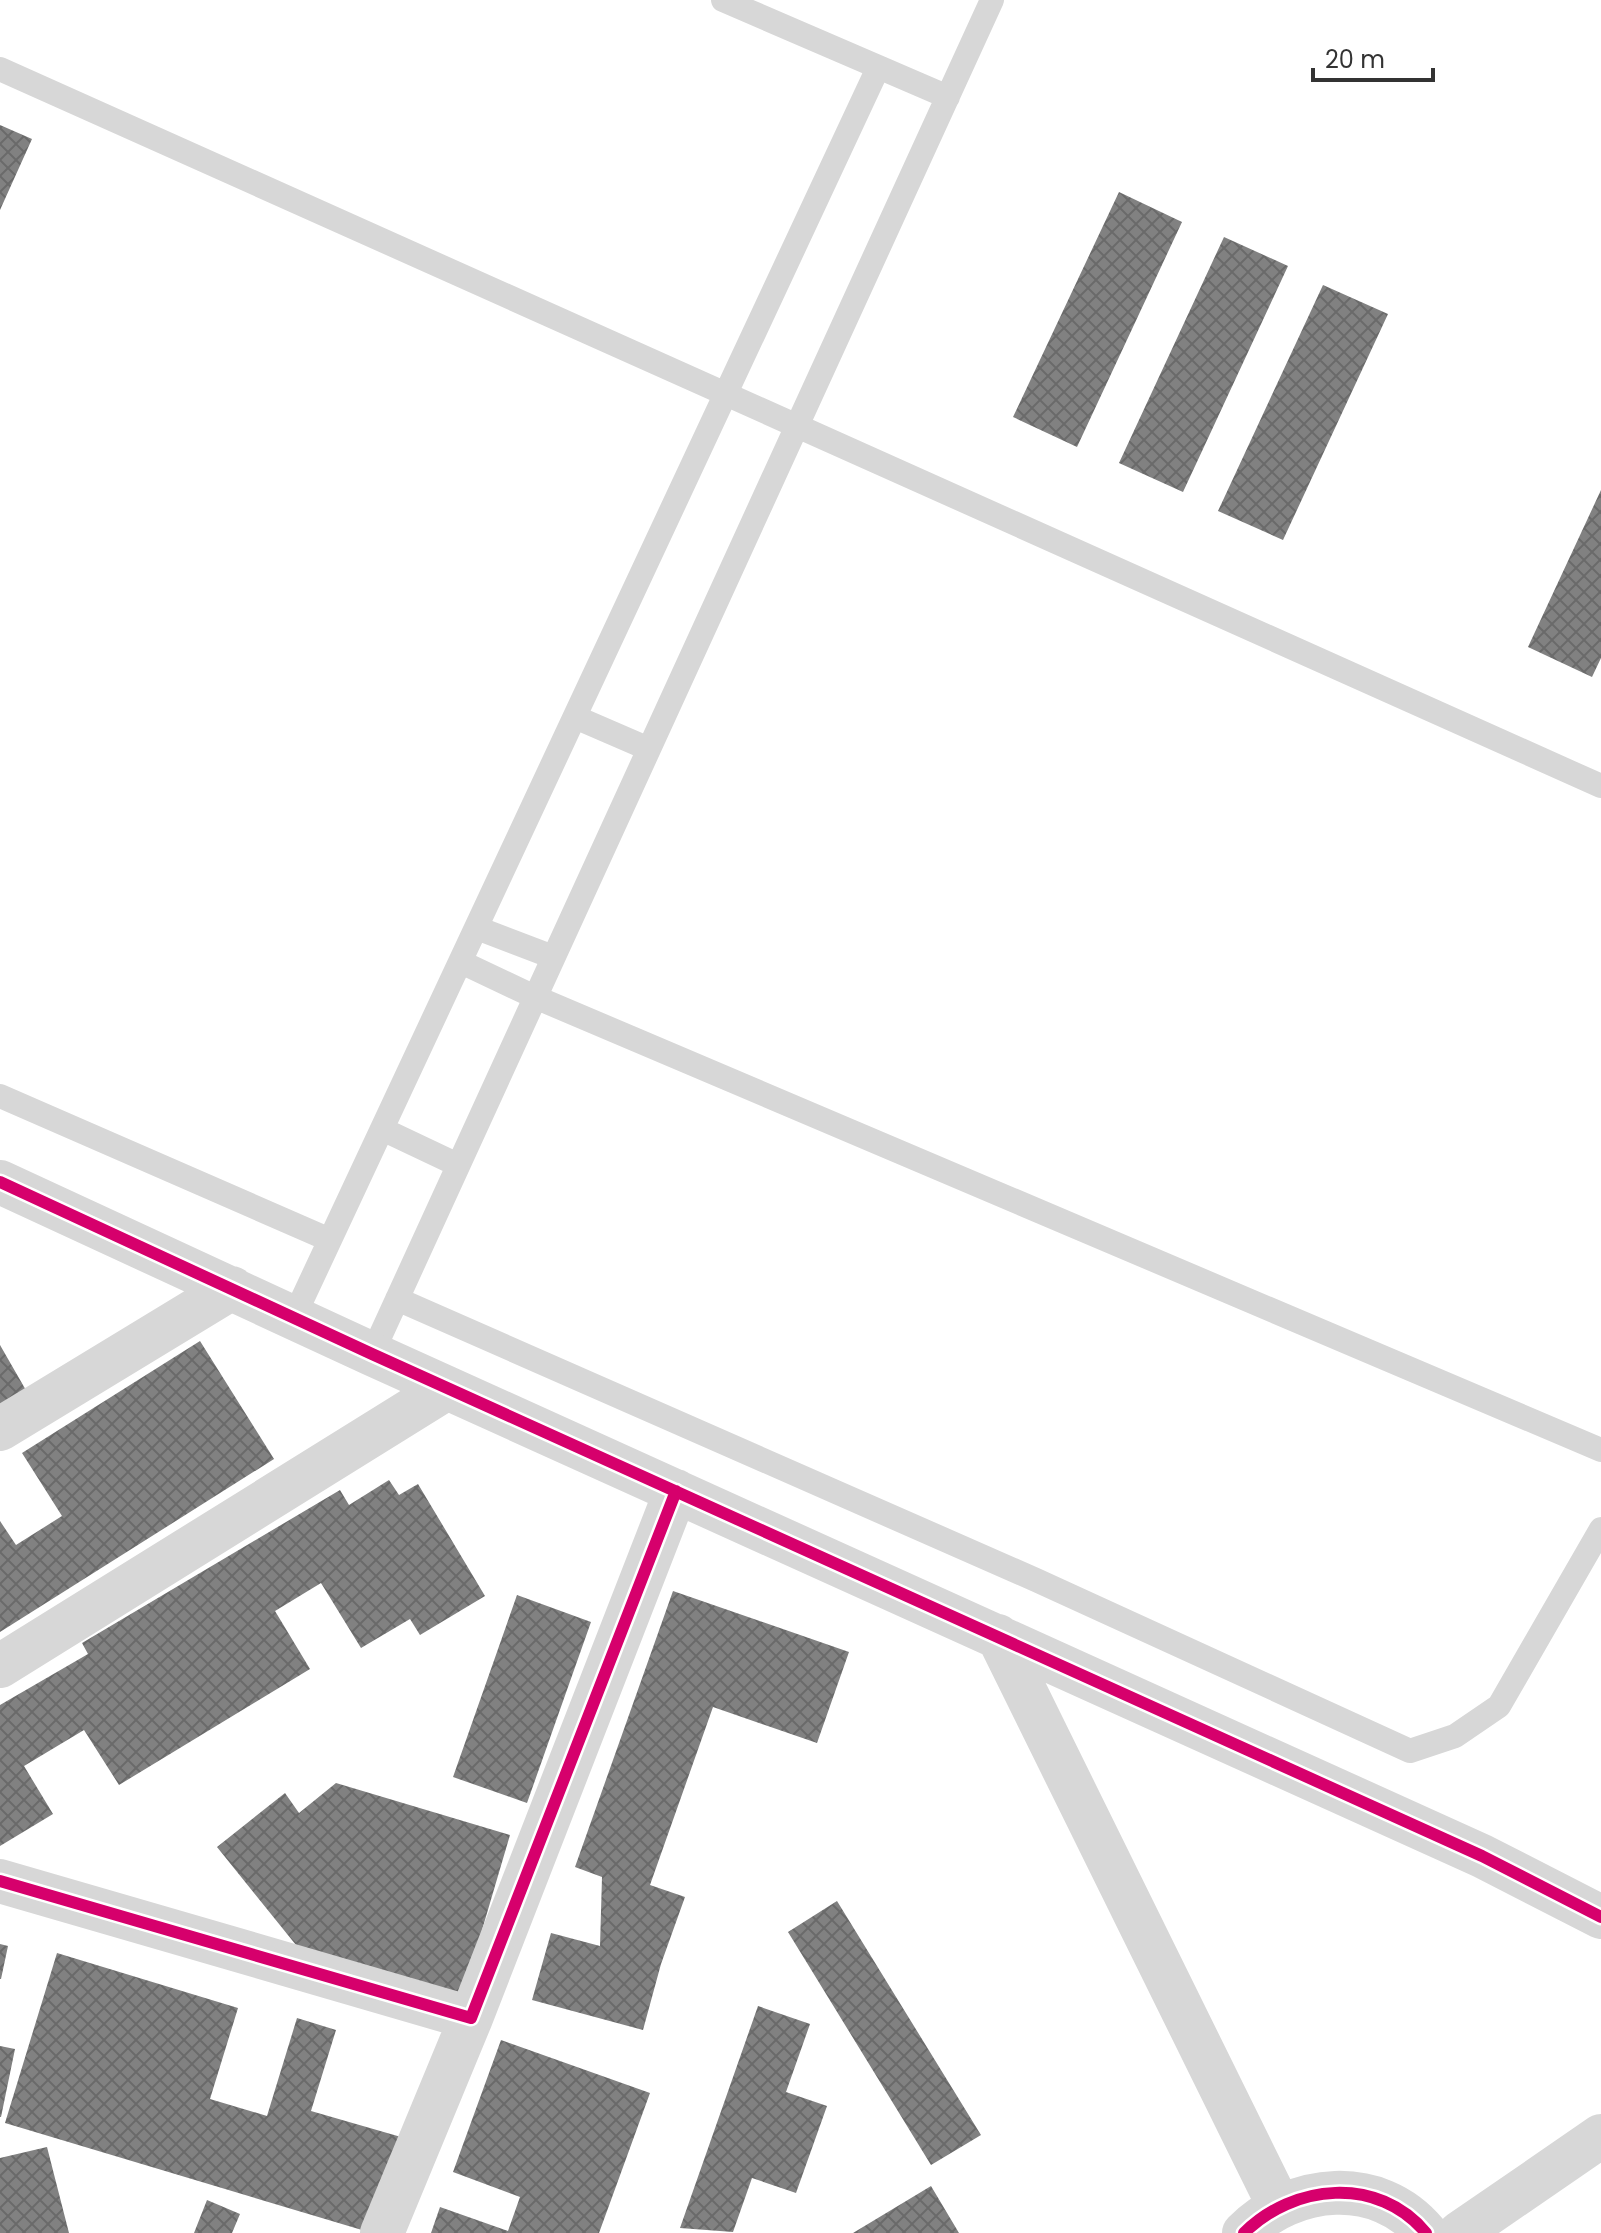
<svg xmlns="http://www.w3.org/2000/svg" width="1601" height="2233" font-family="Poppins,sans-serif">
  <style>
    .building { fill: url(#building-cross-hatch) }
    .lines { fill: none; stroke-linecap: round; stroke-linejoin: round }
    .lane { stroke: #d7d7d7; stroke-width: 24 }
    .street { stroke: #d7d7d7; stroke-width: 44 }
    .cycleway-casing { stroke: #fff; stroke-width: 17 }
    .cycleway { stroke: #d6006c; stroke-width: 12 }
  </style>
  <defs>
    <pattern id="building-cross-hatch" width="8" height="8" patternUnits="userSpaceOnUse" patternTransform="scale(2)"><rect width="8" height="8" fill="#818181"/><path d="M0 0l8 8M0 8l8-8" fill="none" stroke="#6a6a6a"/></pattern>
  </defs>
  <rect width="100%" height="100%" fill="#fff"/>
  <path class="building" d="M 0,125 L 32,139 L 0,210 Z
    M 1119,192 L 1182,222 L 1077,447 L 1013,417 Z
    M 1224,237 L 1288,266 L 1183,492 L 1119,463 Z
    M 1323,285 L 1388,314 L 1283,540 L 1218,511 Z
    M 1601,490 L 1601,658 L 1592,677 L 1528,647 Z
    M 200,1341 L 274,1459 L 0,1632 L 0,1521 L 16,1545 L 62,1516 L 22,1453 Z
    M 0,1345 L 27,1392 L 0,1408 Z
    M 389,1480 L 399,1495 L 418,1484 L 485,1596 L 420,1635 L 410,1619 L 361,1648 L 321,1583 L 275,1611 L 310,1669 L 119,1785 L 84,1730 L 24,1766 L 53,1814 L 0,1846 L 0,1705 L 88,1654 L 82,1643 L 340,1490 L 349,1505 Z
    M 673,1591 L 849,1652 L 817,1743 L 713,1707 L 650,1885 L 685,1897 L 661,1964 L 643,2030 L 532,2000 L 551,1933 L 600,1946 L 602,1877 L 575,1867 Z
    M 517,1595 L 591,1622 L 527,1803 L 453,1777 Z
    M 336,1783 L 510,1835 L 462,1998 L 300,1950 L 217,1847 L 285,1793 L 299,1813 Z
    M 837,1901 L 981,2135 L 931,2165 L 788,1932 Z
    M 0,1944 L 8,1946 L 1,1979 L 0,1979 Z
    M 57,1953 L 238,2008 L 210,2099 L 267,2116 L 297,2018 L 336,2030 L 311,2111 L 401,2137 L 372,2233 L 5,2123 Z
    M 758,2006 L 810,2024 L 786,2092 L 827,2106 L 796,2193 L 752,2178 L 733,2232 L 680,2228 Z
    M 501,2040 L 650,2093 L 599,2233 L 431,2233 L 440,2207 L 508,2231 L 520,2197 L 453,2172 Z
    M 0,2046 L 15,2049 L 1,2117 L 0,2117 Z
    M 47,2147 L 69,2233 L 0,2233 L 0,2158 Z
    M 931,2186 L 959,2233 L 853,2233 Z
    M 207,2200 L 240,2214 L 232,2233 L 194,2233 Z"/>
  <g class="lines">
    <path class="lane" d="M 723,0 L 948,97
      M 0,69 L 1601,786
      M 575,717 L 649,749
      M 477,928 L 553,957
      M 461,962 L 535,997 L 1601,1450
      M 0,1096 L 330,1240
      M 382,1129 L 458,1165
      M 397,1299 L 1036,1580 L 1410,1751 L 1455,1736 L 1499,1706 L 1601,1529
      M 293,1319 L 878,68
      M 372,1354 L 992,0"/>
    <path class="street" d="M 0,1182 L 372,1354 L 1482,1856 L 1601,1917
      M 0,1429 L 232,1288
      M 998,1636 L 1279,2206
      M 0,1666 L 447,1388
      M 0,1881 L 471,2018 L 676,1491
      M 382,2233 L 471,2018
      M 1244,2233 C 1293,2184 1378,2175 1426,2233
      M 1460,2233 L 1601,2136"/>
    <g class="cycleway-casing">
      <path id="cycleway" d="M 0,1182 L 372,1354 L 1482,1856 L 1601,1917
        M 0,1881 L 471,2018 L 676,1491
        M 1244,2233 C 1293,2184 1378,2175 1426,2233"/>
    </g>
    <use href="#cycleway" class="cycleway"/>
  </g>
  <path d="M1313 68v12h120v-12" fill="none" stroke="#333333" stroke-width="4"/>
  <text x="1325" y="68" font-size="24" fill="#333333" stroke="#ffffff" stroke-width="6" paint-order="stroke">20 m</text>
</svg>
